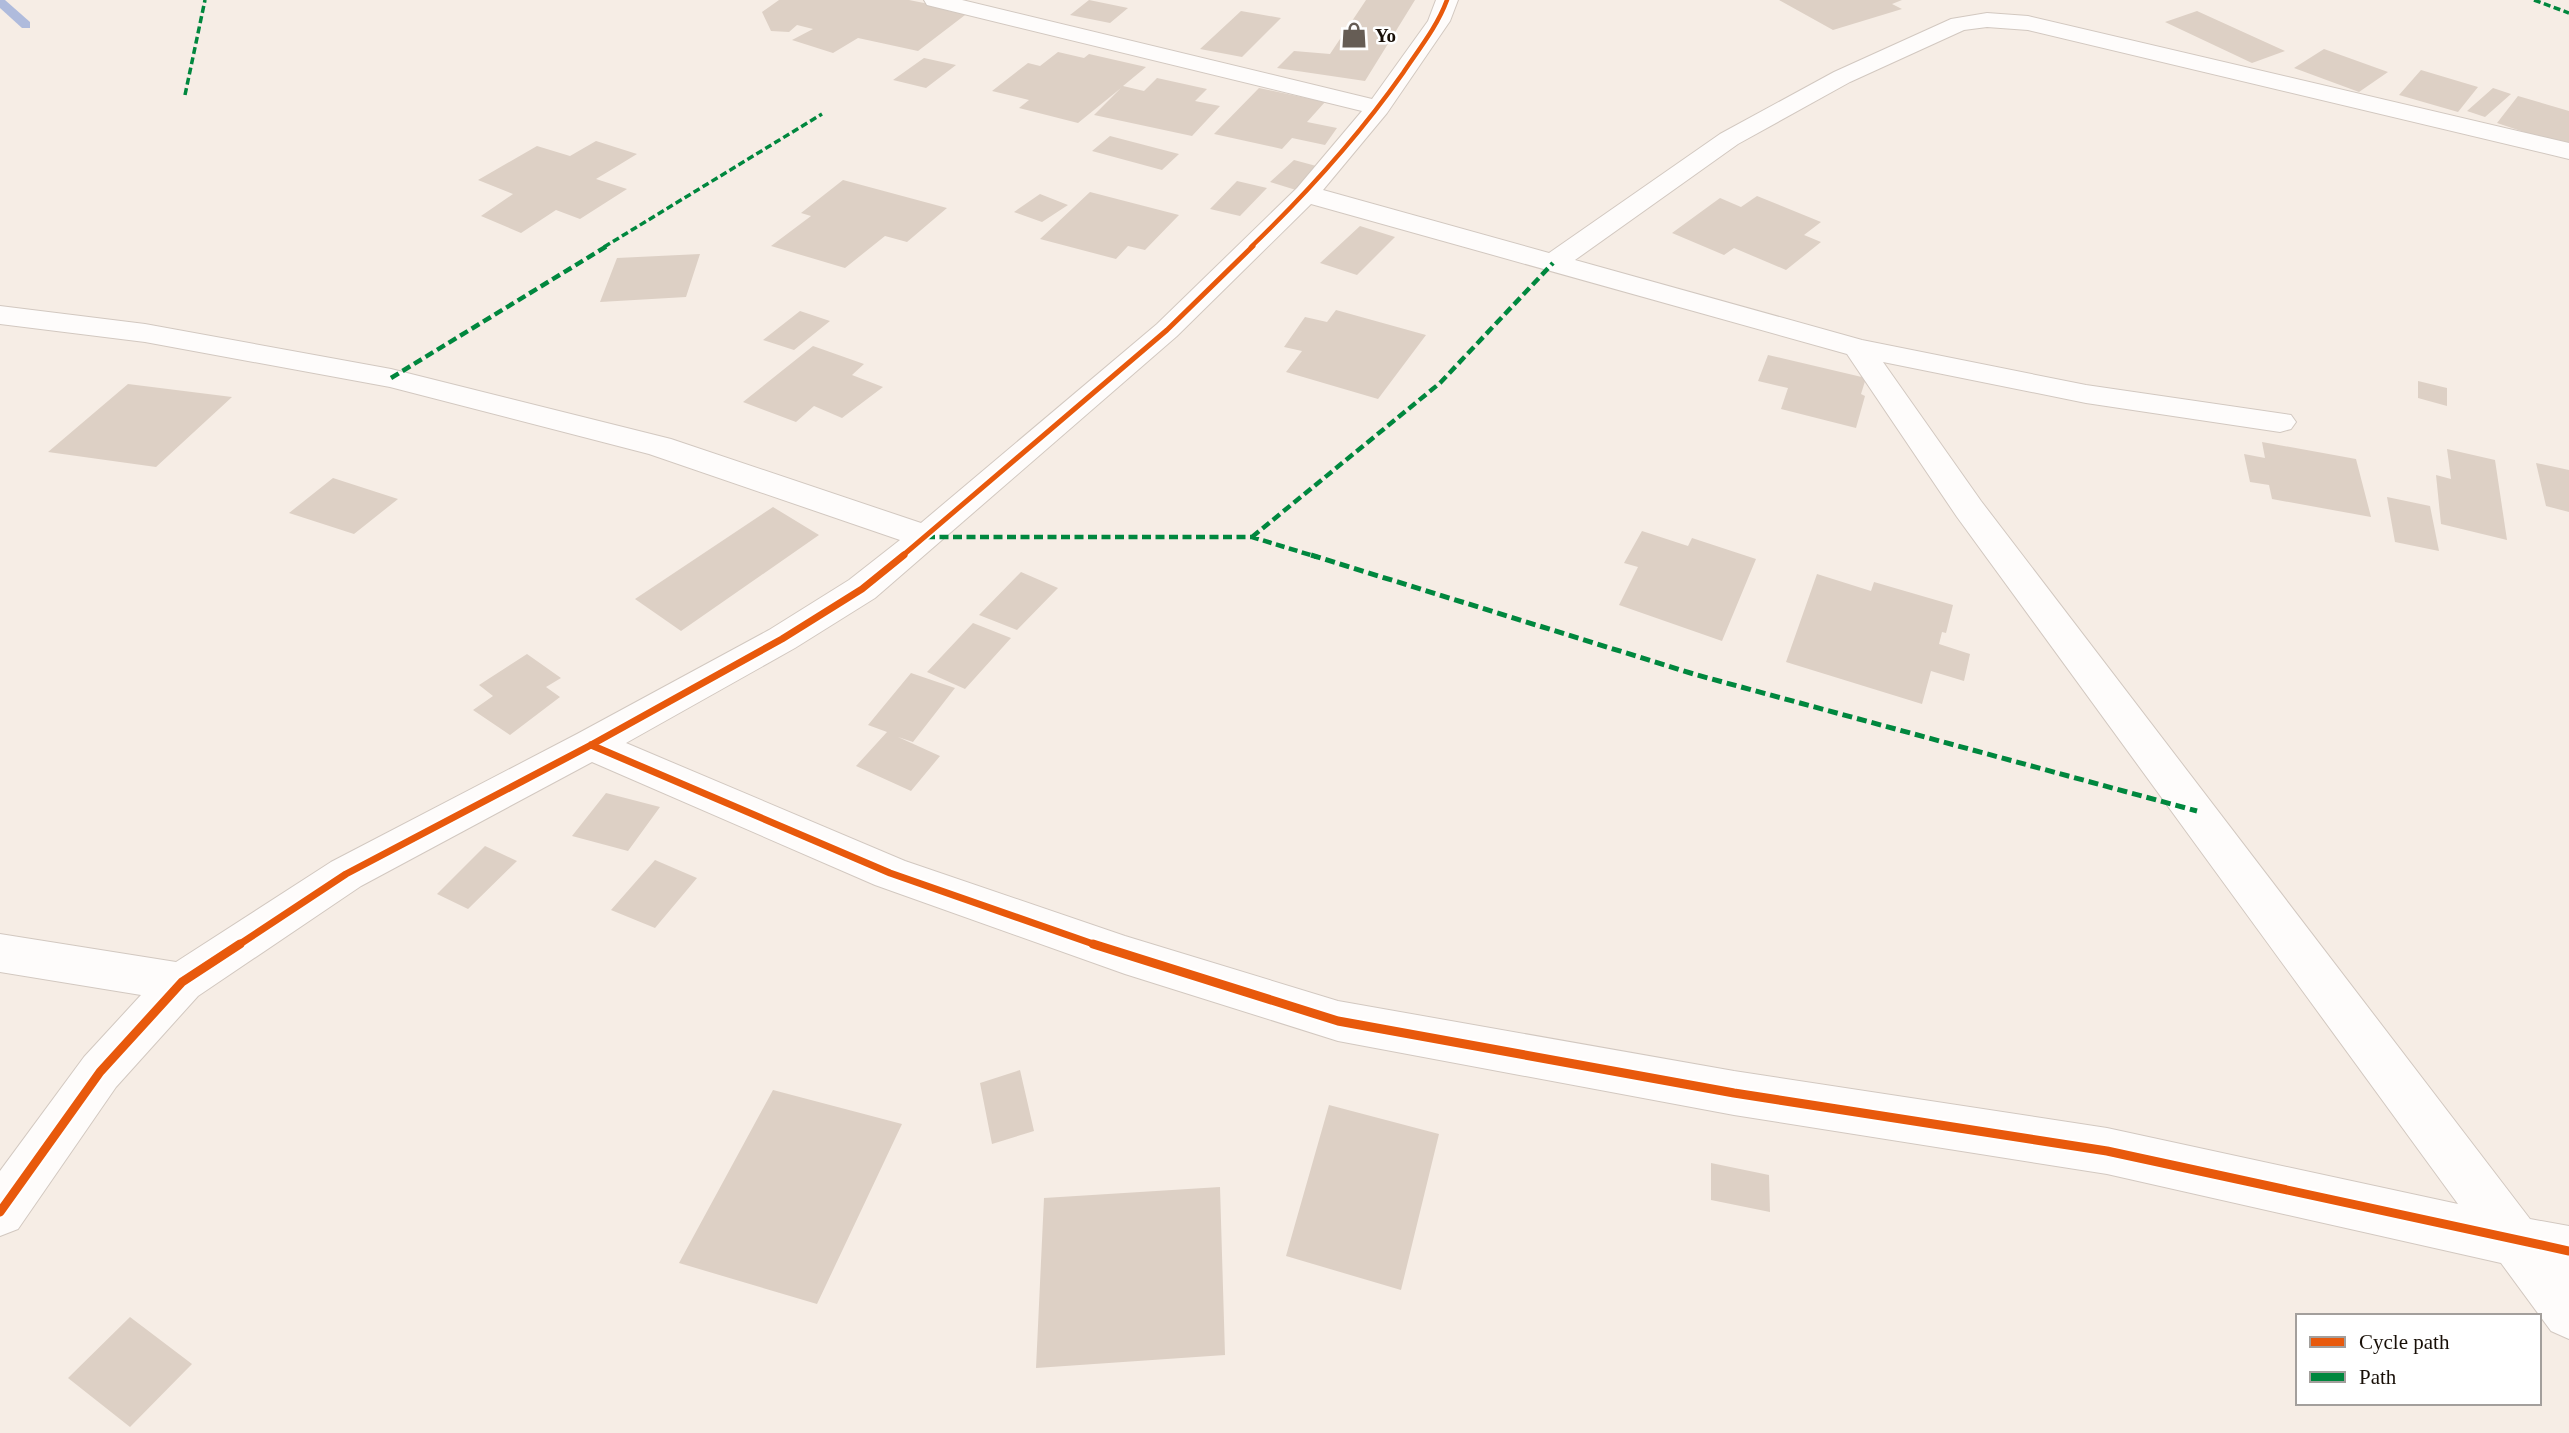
<svg xmlns="http://www.w3.org/2000/svg" width="2569" height="1433" font-family="'Times New Roman',serif">
  <style>
    .lines { fill: none; stroke-linecap: round; stroke-linejoin: round }
    .stream { fill: #afbbdc; fill-rule: evenodd }
    .building { fill: #ddd0c5 }
    .street-casing { stroke: #d2c8c0; stroke-width: 2 }
    .street { fill: #fefcfb; fill-rule: evenodd }
    .quiet-far2 { stroke: #00873e; stroke-width: 3.5; stroke-dasharray: 7 3.5; stroke-linecap: butt }
    .quiet-far1 { stroke: #00873e; stroke-width: 4.5; stroke-dasharray: 9 4.5; stroke-linecap: butt }
    .quiet { stroke: #00873e; stroke-width: 5; stroke-dasharray: 10 5; stroke-linecap: butt }
    .cycleway-far3-casing { stroke: #fff; stroke-width: 7 }
    .cycleway-far2-casing { stroke: #fff; stroke-width: 9 }
    .cycleway-far1-casing { stroke: #fff; stroke-width: 11 }
    .cycleway-casing { stroke: #fff; stroke-width: 13 }
    .cycleway-far3 { stroke: #e8590c; stroke-width: 4.5 }
    .cycleway-far2 { stroke: #e8590c; stroke-width: 5 }
    .cycleway-far1 { stroke: #e8590c; stroke-width: 7 }
    .cycleway { stroke: #e8590c; stroke-width: 9 }
    .labels { text-anchor: middle; dominant-baseline: central; stroke-width: 5; stroke-linejoin: round; paint-order: stroke }
    .far-poi-label { font-size: 19px; font-weight: bold; fill: #180f07; stroke: #fff; text-anchor: start }
  </style>
  <rect width="100%" height="100%" fill="#f6ede5"/>
  <g class="lines">
    <path class="stream" d="M 0,0 L 5,0 L 30,22 L 30,28 L 22,28 L 0,8 Z"/>
  </g>
  <path class="building" d="M 779,0 L 909,0 L 969,12 L 918,51 L 858,38 L 833,53 L 792,40 L 813,29 L 797,25 L 789,32 L 771,31 L 762,12 Z
    M 1089,0 L 1128,8 L 1110,23 L 1070,15 Z
    M 1366,0 L 1415,0 L 1365,81 L 1277,68 L 1294,51 L 1330,54 Z
    M 1779,0 L 1902,0 L 1892,4 L 1902,9 L 1833,30 Z
    M 1241,11 L 1281,18 L 1242,57 L 1200,49 Z
    M 2197,11 L 2285,51 L 2252,63 L 2165,22 Z
    M 2324,49 L 2388,72 L 2359,92 L 2294,68 Z
    M 1058,52 L 1084,58 L 1089,54 L 1146,67 L 1123,86 L 1144,91 L 1157,78 L 1207,89 L 1195,101 L 1220,106 L 1192,136 L 1094,115 L 1121,88 L 1078,123 L 1019,108 L 1029,100 L 992,91 L 1028,63 L 1040,66 Z
    M 924,58 L 956,65 L 926,88 L 893,80 Z
    M 2421,70 L 2478,87 L 2458,112 L 2399,95 Z
    M 1259,88 L 1325,102 L 1307,122 L 1337,128 L 1325,145 L 1292,138 L 1282,149 L 1214,134 Z
    M 2493,88 L 2511,94 L 2485,117 L 2467,111 Z
    M 2518,96 L 2569,111 L 2569,147 L 2497,123 Z
    M 1110,136 L 1179,154 L 1162,170 L 1092,151 Z
    M 596,141 L 637,154 L 596,179 L 627,189 L 580,219 L 556,210 L 521,233 L 481,216 L 513,194 L 478,180 L 537,146 L 570,156 Z
    M 1294,160 L 1320,167 L 1296,190 L 1270,182 Z
    M 843,180 L 947,208 L 907,242 L 885,236 L 845,268 L 771,246 L 811,216 L 801,213 Z
    M 1237,181 L 1267,188 L 1240,216 L 1210,209 Z
    M 1090,192 L 1179,215 L 1145,250 L 1128,246 L 1116,259 L 1040,239 Z
    M 1040,194 L 1068,205 L 1042,222 L 1014,212 Z
    M 1757,196 L 1821,222 L 1804,235 L 1821,242 L 1786,270 L 1734,248 L 1724,255 L 1672,233 L 1720,198 L 1741,207 Z
    M 1360,226 L 1395,237 L 1357,275 L 1320,263 Z
    M 700,254 L 686,297 L 600,302 L 617,258 Z
    M 1336,310 L 1426,335 L 1378,399 L 1286,372 L 1302,351 L 1284,347 L 1305,317 L 1327,322 Z
    M 800,311 L 830,321 L 794,350 L 763,340 Z
    M 813,346 L 864,364 L 852,375 L 883,387 L 842,418 L 814,406 L 796,422 L 743,402 Z
    M 1768,355 L 1866,378 L 1861,394 L 1865,396 L 1856,428 L 1781,409 L 1788,388 L 1758,381 Z
    M 2418,381 L 2447,388 L 2447,406 L 2418,398 Z
    M 128,384 L 232,397 L 156,467 L 48,452 Z
    M 2262,442 L 2356,459 L 2371,517 L 2272,499 L 2269,485 L 2250,482 L 2244,454 L 2265,458 Z
    M 2447,449 L 2495,460 L 2507,540 L 2441,524 L 2436,475 L 2451,479 Z
    M 2536,463 L 2569,470 L 2569,512 L 2546,506 Z
    M 333,478 L 398,499 L 354,534 L 289,513 Z
    M 2387,497 L 2430,506 L 2439,551 L 2395,542 Z
    M 773,507 L 819,535 L 681,631 L 635,599 Z
    M 1642,531 L 1688,546 L 1692,538 L 1756,559 L 1722,641 L 1619,605 L 1638,567 L 1624,563 Z
    M 1021,572 L 1058,588 L 1017,630 L 979,615 Z
    M 1817,574 L 1871,591 L 1874,582 L 1953,605 L 1946,633 L 1942,632 L 1939,644 L 1970,654 L 1964,681 L 1931,671 L 1922,704 L 1786,662 Z
    M 973,623 L 1011,638 L 965,689 L 927,672 Z
    M 527,654 L 561,678 L 546,687 L 560,697 L 510,735 L 473,710 L 493,696 L 479,685 Z
    M 911,673 L 955,688 L 913,742 L 898,737 L 940,756 L 911,791 L 856,766 L 887,732 L 868,725 Z
    M 606,793 L 660,807 L 628,851 L 572,836 Z
    M 485,846 L 517,861 L 468,909 L 437,894 Z
    M 655,860 L 697,878 L 655,928 L 611,910 Z
    M 1020,1070 L 1034,1131 L 992,1144 L 980,1083 Z
    M 773,1090 L 902,1124 L 817,1304 L 679,1263 Z
    M 1329,1105 L 1439,1134 L 1401,1290 L 1286,1256 Z
    M 1711,1163 L 1769,1175 L 1770,1212 L 1711,1200 Z
    M 1220,1187 L 1225,1355 L 1036,1368 L 1044,1198 Z
    M 130,1317 L 192,1364 L 130,1427 L 68,1378 Z"/>
  <g class="lines">
    <g class="street-casing">
      <path id="street" d="M 924,0 L 962,0 L 1372,99 L 1428,21 L 1436,0 L 1458,0 L 1450,21 L 1387,113 L 1323,190 L 1549,253 L 1720,134 L 1834,72 L 1951,19 L 1987,13 L 2028,16 L 2569,143 L 2569,159 L 2028,30 L 1987,27 L 1964,30 L 1850,82 L 1738,144 L 1575,260 L 1862,340 L 2086,385 L 2291,415 L 2296,422 L 2291,429 L 2280,432 L 2086,403 L 1883,362 L 1981,501 L 2530,1219 L 2569,1226 L 2569,1339 L 2551,1331 L 2501,1263 L 2107,1174 L 1734,1115 L 1338,1041 L 1125,974 L 875,885 L 592,762 L 361,886 L 198,996 L 116,1087 L 18,1229 L 0,1236 L 0,1171 L 84,1057 L 141,995 L 0,972 L 0,934 L 176,962 L 331,862 L 577,734 L 769,630 L 849,580 L 900,540 L 649,454 L 390,387 L 145,342 L 0,324 L 0,306 L 145,324 L 391,369 L 671,439 L 921,523 L 1157,324 L 1297,188 L 1362,111 L 927,5 ZM 1311,204 L 1847,354 L 1957,517 L 2458,1204 L 2107,1128 L 1734,1071 L 1338,1001 L 1125,936 L 905,861 L 626,743 L 795,648 L 875,598 L 1177,336 Z"/>
    </g>
    <use href="#street" class="street"/>
    <path class="quiet-far2" d="M 2534,0 L 2569,13
      M 185,95 L 205,0
      M 604,247 L 822,114"/>
    <path class="quiet-far1" d="M 391,378 L 607,246
      M 926,537 L 1252,537 L 1317,557
      M 1252,537 L 1440,383 L 1553,263"/>
    <path class="quiet" d="M 1311,555 L 1697,675 L 2197,811"/>
    <g class="cycleway-far3-casing">
      <path id="cycleway-far3" d="M 1251,247 C 1307,193 1358,137 1403,73 C 1419,49 1437,27 1447,0"/>
    </g>
    <g class="cycleway-far2-casing">
      <path id="cycleway-far2" d="M 901,557 L 1167,330 L 1253,246"/>
    </g>
    <g class="cycleway-far1-casing">
      <path id="cycleway-far1" d="M 591,745 L 890,873 L 1099,946
        M 237,946 L 346,874 L 591,745 L 782,639 L 862,589 L 904,555"/>
    </g>
    <g class="cycleway-casing">
      <path id="cycleway" d="M 1093,944 L 1338,1021 L 1734,1093 L 2107,1151 L 2569,1251
        M 0,1212 L 100,1072 L 182,982 L 240,944"/>
    </g>
    <use href="#cycleway-far3" class="cycleway-far3"/>
    <use href="#cycleway-far2" class="cycleway-far2"/>
    <use href="#cycleway-far1" class="cycleway-far1"/>
    <use href="#cycleway" class="cycleway"/>
  </g>
  <defs>
    <g id="shop-bare" transform="scale(2.1)"><path d="M-5-2.5h2.3a2.7 3.5 0 0 1 5.4 0H5L5.5 6h-11ZM-1.5-2.5h3a1.5 2.3 0 0 0-3 0Z" fill="#665d55" stroke="#fff" stroke-width="2.5" paint-order="stroke"/></g>
  </defs>
  <g fill-rule="evenodd">
    <use href="#shop-bare" x="1354" y="35"/>
  </g>
  <g class="labels">
    <g class="far-poi-label">
      <text x="1375" y="35">Yo</text>
    </g>
  </g>
  <rect x="2296" y="1314" width="245" height="91" fill="#ffffff" stroke="#a39f9c" stroke-width="2"/>
  <rect x="2310" y="1337" width="35" height="10" fill="#e8590c" stroke="#a39f9c" stroke-width="2"/>
  <text x="2359" y="1349" font-size="21" fill="#180f07">Cycle path</text>
  <rect x="2310" y="1372" width="35" height="10" fill="#00873e" stroke="#a39f9c" stroke-width="2"/>
  <text x="2359" y="1384" font-size="21" fill="#180f07">Path</text>
</svg>
